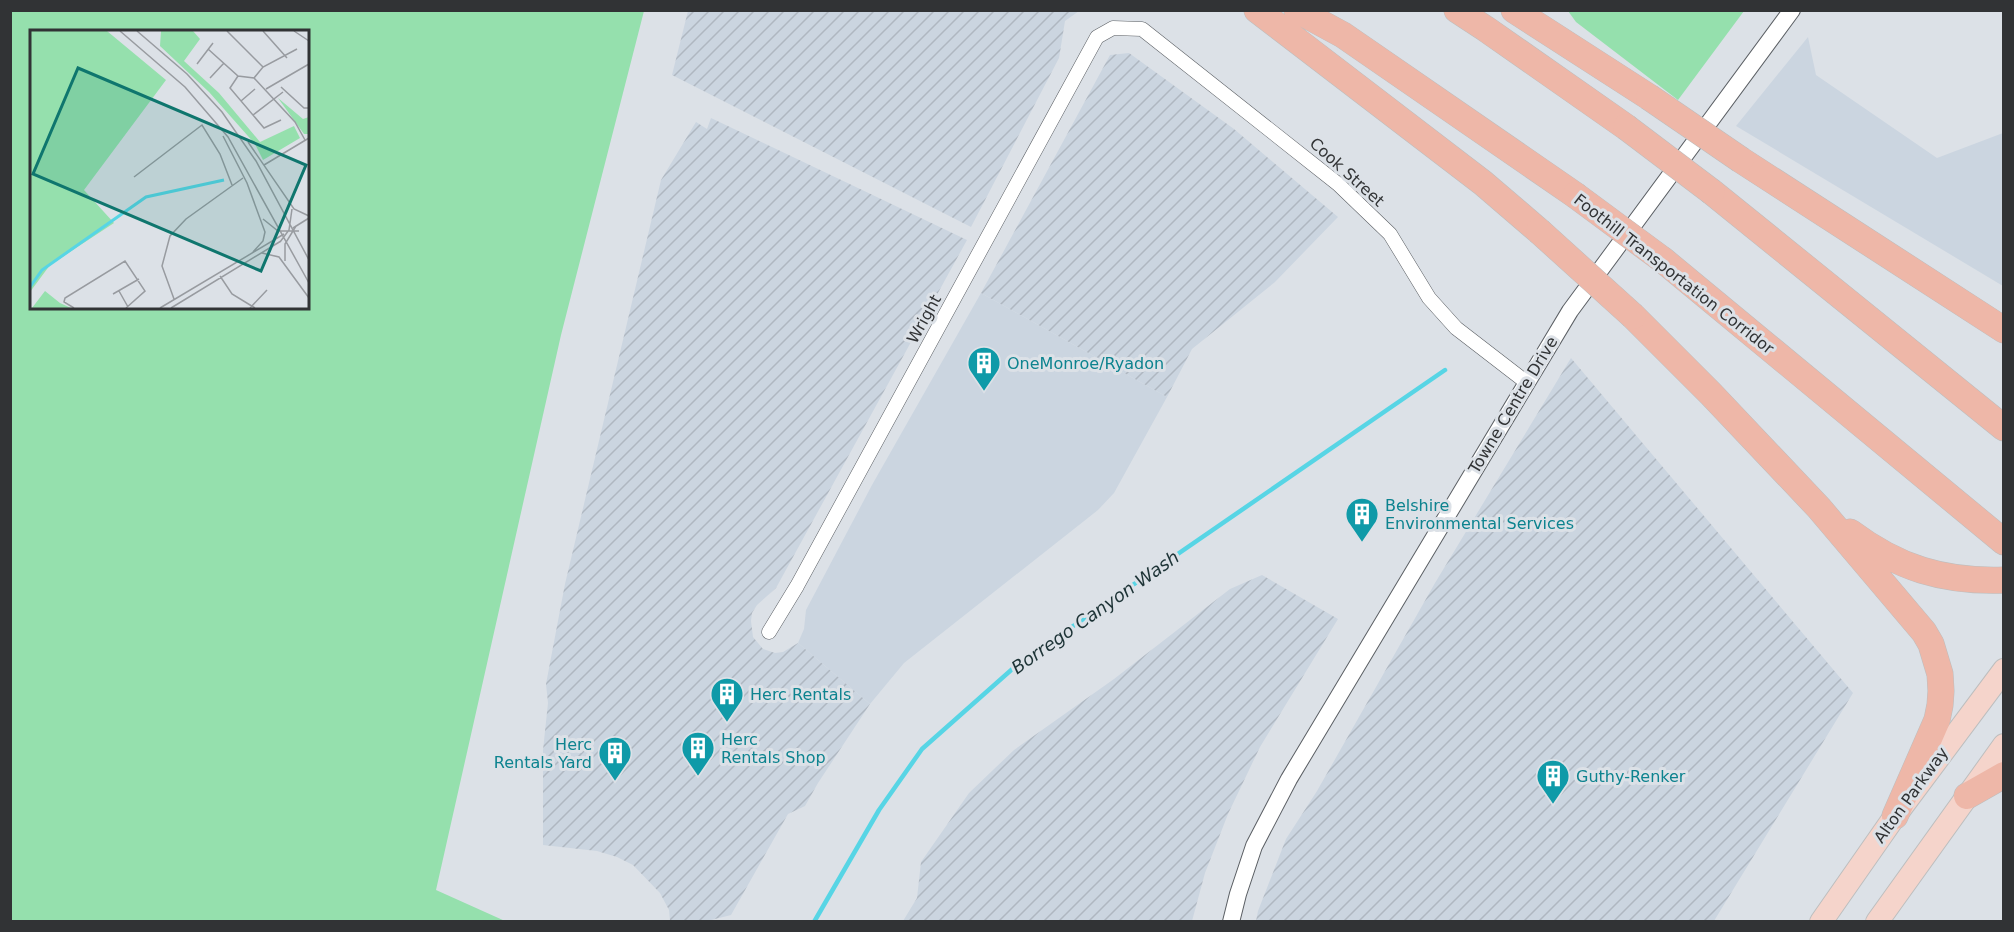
<svg xmlns="http://www.w3.org/2000/svg" width="2014" height="932" font-family="'DejaVu Sans',sans-serif">
  <style>
    .built { fill: #cbd5e0 }
    .industrial { fill: url(#industrial-furrows) }
    .grass { fill: #95e0ad; fill-rule: evenodd }
    .lines { fill: none; stroke-linecap: round; stroke-linejoin: round }
    .stream { stroke: #57d5e5; stroke-width: 4.5 }
    .minor-casing { stroke: #5b5f64; stroke-width: 15 }
    .tertiary-casing { stroke: #5b5f64; stroke-width: 18 }
    .primary-casing { stroke: #bdbebe; stroke-width: 24 }
    .motorway-casing { stroke: #bdbebe; stroke-width: 27 }
    .minor { stroke: #fff; stroke-width: 14 }
    .tertiary { stroke: #fff; stroke-width: 16 }
    .primary { stroke: #f5d4cb; stroke-width: 22 }
    .motorway { stroke: #eeb7a8; stroke-width: 26 }
    .motorway-bridge-casing { stroke: #bdbebe; stroke-width: 27; stroke-linecap: butt }
    .motorway-bridge { stroke: #eeb7a8; stroke-width: 26 }
    .labels { text-anchor: middle; dominant-baseline: central; stroke-width: 6; stroke-linejoin: round; paint-order: stroke }
    .street-label { font-size: 16px; fill: #313335; stroke: #dce1e7 }
    .culture-label { font-size: 16px; fill: #0d838f; stroke: #dce1e7; text-anchor: start }
    .water-label { font-size: 18px; font-style: italic; fill: #1d3336; stroke: #dce1e7 }
    .inset-river { fill: none; stroke: #57d5e5; stroke-width: 3 }
    .inset-road { fill: none; stroke: #989ba0; stroke-width: 1.5 }
    .view { fill: #0f766e; fill-opacity: 0.15; stroke: #0f766e; stroke-width: 3 }
    .inset-edge { fill: none; stroke: #313335; stroke-width: 3 }
  </style>
  <defs>
    <pattern id="industrial-furrows" width="10" height="10" patternUnits="userSpaceOnUse" patternTransform="scale(1.5)"><rect width="10" height="10" fill="#cbd5e0"/><path d="M-1 1l2-2M0 10L10 0M9 11l2-2" fill="none" stroke="#afb7c1"/></pattern>
  </defs>
  <rect width="100%" height="100%" fill="#dce1e7"/>
  <path class="built" d="M 1808,37 L 1816,75 L 1937,158 L 2003,133 L 2003,286 L 1736,126 Z
    M 981,293 L 1167,397 L 1114,493 L 1098,510 L 904,663 L 870,704 L 798,643 L 804,629 L 806,610 L 872,485 Z"/>
  <path class="industrial" d="M 688,11 L 688,10 L 1079,11 L 1065,21 L 1059,58 L 971,227 L 672,75 Z
    M 1129,53 L 1234,129 L 1338,217 L 1275,282 L 1192,349 L 1167,397 L 981,293 L 1110,55 Z
    M 711,118 L 967,240 L 776,588 L 757,605 L 752,613 L 751,621 L 753,637 L 763,649 L 775,653 L 783,652 L 798,643 L 870,704 L 818,783 L 805,806 L 788,814 L 731,915 L 707,921 L 670,921 L 669,910 L 660,893 L 633,865 L 617,857 L 597,851 L 543,845 L 543,750 L 548,703 L 546,684 L 565,584 L 661,180 L 696,122 L 707,129 Z
    M 1571,358 L 1853,693 L 1714,921 L 1256,921 L 1258,911 L 1286,839 L 1317,791 L 1435,583 Z
    M 1262,575 L 1338,619 L 1260,747 L 1228,814 L 1205,873 L 1192,921 L 903,921 L 917,898 L 921,862 L 969,793 L 993,770 L 1014,750 L 1114,679 L 1230,589 Z"/>
  <path class="grass" d="M 10,11 L 644,11 L 561,335 L 436,890 L 505,921 L 11,921 ZM 32,32 L 308,32 L 308,308 L 32,308 Z
    M 1568,11 L 1744,11 L 1678,100 L 1576,22 Z"/>
  <g class="lines">
    <path class="stream" d="M 814,922 L 879,810 L 922,749 L 1018,664 L 1445,370"/>
    <g class="minor-casing">
      <path id="minor" d="M 769,632 L 797,586 L 1097,37 L 1113,28 L 1142,29 L 1338,184 L 1390,234 L 1429,298 L 1456,328 L 1526,382"/>
    </g>
    <g class="tertiary-casing">
      <path id="tertiary" d="M 1231,922 L 1238,894 L 1254,846 L 1289,779 L 1570,311 L 1792,10"/>
    </g>
    <g class="primary-casing">
      <path id="primary" d="M 1821,922 L 1895,816 L 2004,670
        M 1877,922 L 2004,745"/>
    </g>
    <g class="motorway-casing">
      <path id="motorway" d="M 1257,10 L 1483,183 L 1539,231
        M 1297,10 L 1343,35 L 1575,195
        M 1457,10 L 1486,29 L 1626,127
        M 1514,10 L 1649,97
        M 1741,160 L 2004,330
        M 1712,192 L 2004,428
        M 1663,260 L 2004,542
        M 1633,316 L 1711,394 L 1819,508 L 1924,632 L 1931,644 L 1940,674 L 1941,691 L 1940,705 L 1937,720 L 1895,816
        M 1850,532 C 1898,568 1943,582 2004,580
        M 1967,796 L 2004,775"/>
    </g>
    <use href="#minor" class="minor"/>
    <use href="#tertiary" class="tertiary"/>
    <use href="#primary" class="primary"/>
    <use href="#motorway" class="motorway"/>
    <g class="motorway-bridge-casing">
      <path id="motorway-bridge" d="M 1649,97 L 1741,160
        M 1626,127 L 1712,192
        M 1575,195 L 1663,260
        M 1539,231 L 1633,316"/>
    </g>
    <use href="#motorway-bridge" class="motorway-bridge"/>
  </g>
  <defs>
    <g id="building-pin" transform="scale(1.725)"><path d="M0 17L-7.5 6A9.5 9.5 0 1 1 7.5 6Z" fill="#0f9aa8" stroke="#dce1e7"/><path d="M-4-6H4V6H1V3H-1V6H-4ZM-2.5-4.3h1.7v1.8h-1.7ZM.8-4.3h1.7v1.8H.8ZM-2.5-1h1.7V.8h-1.7ZM.8-1h1.7V.8H.8Z" fill="#fff"/></g>
  </defs>
  <g fill-rule="evenodd">
    <use href="#building-pin" x="984" y="363"/>
    <use href="#building-pin" x="1362" y="514"/>
    <use href="#building-pin" x="727" y="694"/>
    <use href="#building-pin" x="698" y="748"/>
    <use href="#building-pin" x="615" y="753"/>
    <use href="#building-pin" x="1553" y="776"/>
  </g>
  <g class="labels">
    <g class="street-label">
      <text transform="translate(1347 172) rotate(42)">Cook Street</text>
      <text transform="translate(1674 274) rotate(38)">Foothill Transportation Corridor</text>
      <text transform="translate(924 319) rotate(-61)">Wright</text>
      <text transform="translate(1513 405) rotate(-59)">Towne Centre Drive</text>
      <text transform="translate(1911 795) rotate(-54)">Alton Parkway</text>
    </g>
    <g class="culture-label">
      <text x="1007" y="363">OneMonroe/Ryadon</text>
      <text x="1385" y="505">Belshire<tspan x="1385" dy="18">Environmental Services</tspan></text>
      <text x="750" y="694">Herc Rentals</text>
      <text x="721" y="739">Herc<tspan x="721" dy="18">Rentals Shop</tspan></text>
      <text x="592" y="744" text-anchor="end">Herc<tspan x="592" dy="18">Rentals Yard</tspan></text>
      <text x="1576" y="776">Guthy-Renker</text>
    </g>
    <g class="water-label">
      <text transform="translate(1095 612) rotate(-35)">Borrego Canyon Wash</text>
    </g>
  </g>
  <g transform="translate(30 30)">
    <rect width="279" height="279" fill="#dce1e7"/>
    <path d="M 0,1 L 77,1 L 136,50 L 54,160 L 84,193 L 20,235 L 0,262 ZM 131,1 L 163,1 L 170,9 L 154,31 L 189,63 L 230,112 L 264,96 L 270,108 L 233,130 L 225,114 L 179,62 L 130,16 ZM 248,68 L 273,89 L 279,87 L 279,104 L 274,104 Z" fill="#95e0ad"/>
    <path d="M 15,261 L 30,273 L 41,278 L 2,278 Z" fill="#95e0ad"/>
    <path class="inset-river" d="M 0,257 L 12,240 L 116,167 L 194,150"/>
    <path class="inset-road" d="M 90,1 L 155,57 L 198,107 L 279,253M 107,1 L 157,44 L 192,82 L 226,131 L 279,230M 197,1 L 233,37M 233,1 L 257,28M 264,1 L 279,11M 178,19 L 208,46 L 224,48 L 265,92 L 275,110M 167,34 L 183,13M 208,46 L 200,58 L 234,98 L 251,90M 180,48 L 194,33M 224,48 L 233,37 L 267,19M 251,57 L 274,78 L 279,78M 236,59 L 279,34M 211,71 L 225,59M 223,85 L 253,62M 193,106 L 217,153 L 235,202 L 233,211 L 223,222M 218,112 L 264,179 L 279,186M 234,135 L 279,108M 104,147 L 172,95 L 190,124 L 202,155M 233,189 L 248,201 L 269,201M 263,198 L 279,188M 250,212 L 259,200 L 262,179M 232,223 L 249,227 L 279,268M 255,231 L 255,214 L 266,196M 190,246 L 202,264 L 225,278M 89,261 L 98,277M 83,264 L 109,249M 144,269 L 132,236 L 140,206 L 156,189 L 213,148M 44,278 L 34,272 L 35,268 L 95,231 L 115,261 L 96,278M 130,278 L 254,204M 141,278 L 251,211M 220,278 L 237,260"/>
    <path class="view" d="M 48,38 L 276,135 L 231,241 L 3,144 Z"/>
    <rect width="279" height="279" class="inset-edge"/>
  </g>
  <rect width="2014" height="932" fill="none" stroke="#313335" stroke-width="24"/>
</svg>
